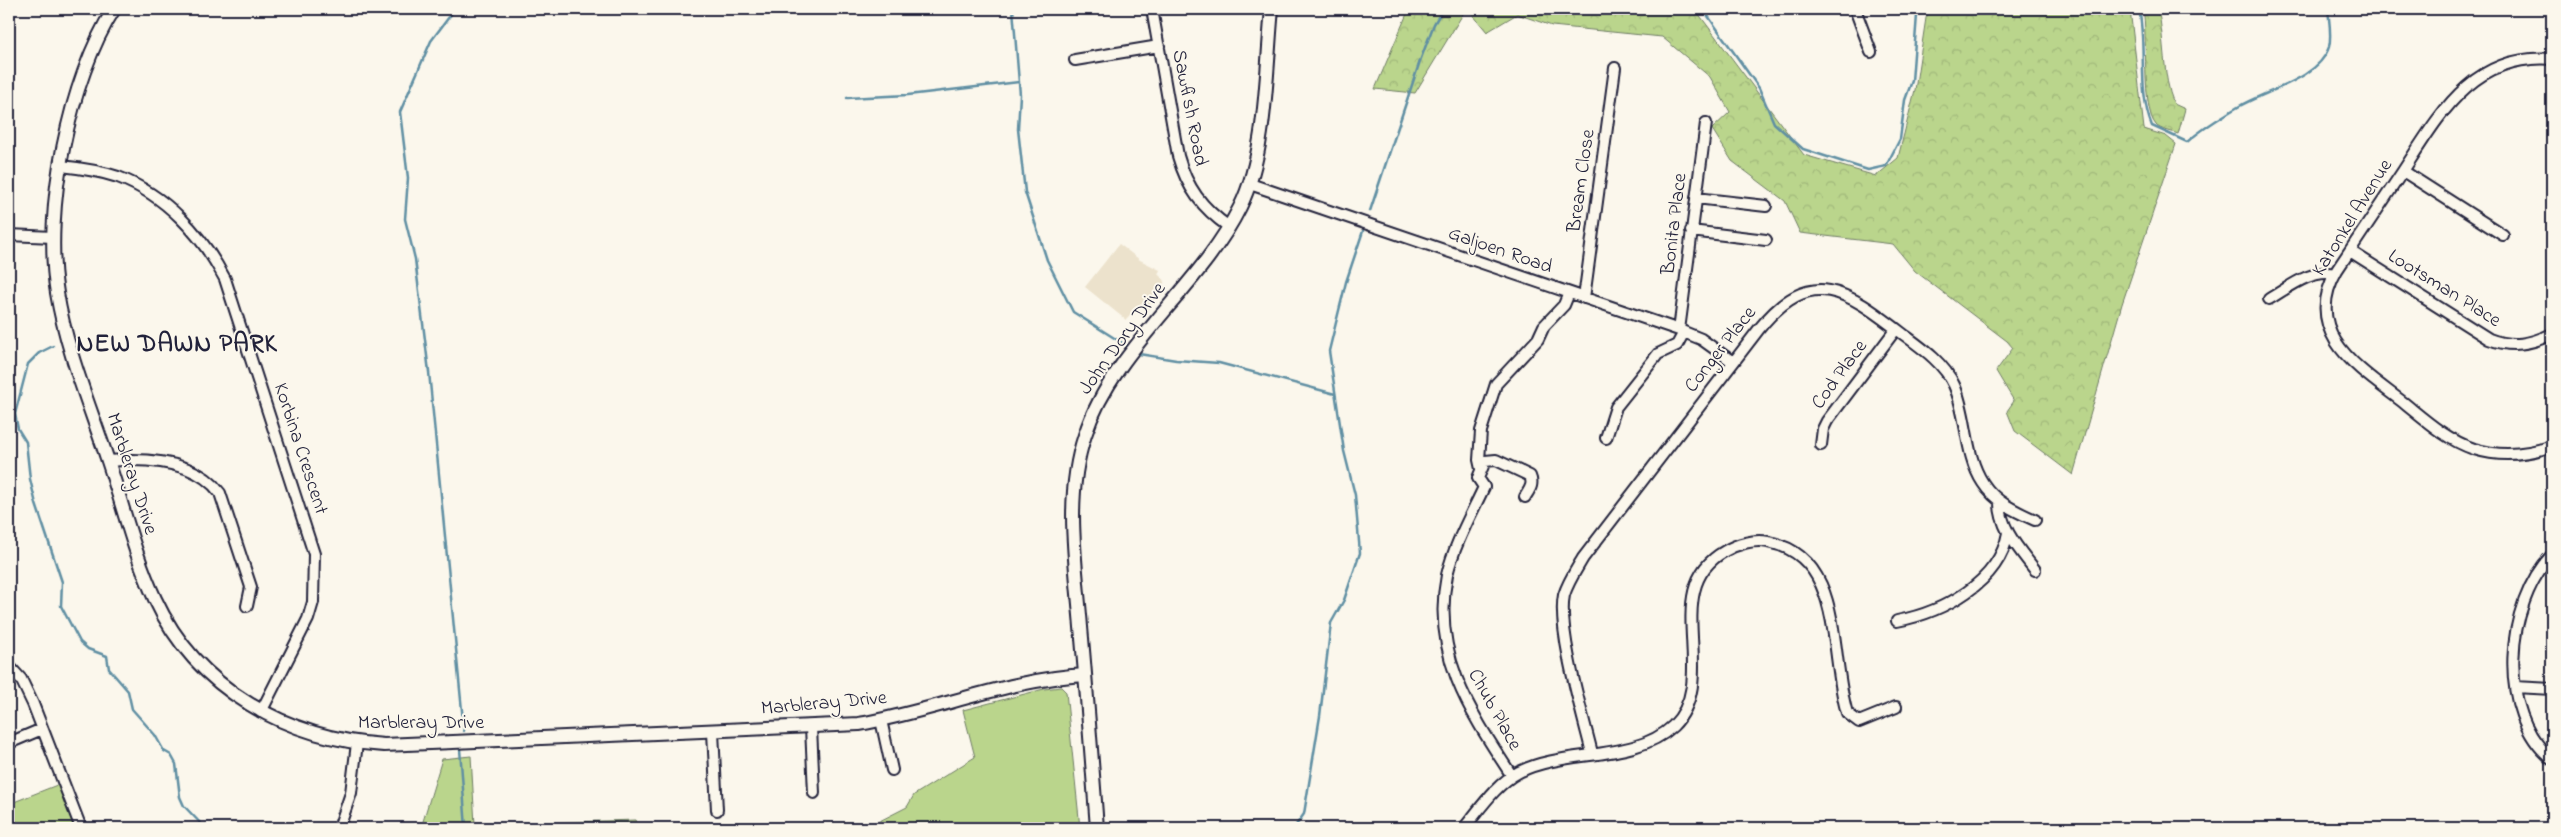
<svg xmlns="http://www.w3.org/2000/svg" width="2561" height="837" font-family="'Indie Flower',sans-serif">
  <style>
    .built { fill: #ece2cc }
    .green { fill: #bad58c; stroke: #6e7c64 }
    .forest { fill: url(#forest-crowns); stroke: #6e7c64 }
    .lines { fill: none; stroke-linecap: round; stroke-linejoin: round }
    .stream { stroke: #608fa3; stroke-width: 2.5 }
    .minor-casing { stroke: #22223b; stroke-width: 14 }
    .tertiary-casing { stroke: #22223b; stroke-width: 16 }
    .minor { stroke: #fbf7ec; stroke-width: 10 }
    .tertiary { stroke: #fbf7ec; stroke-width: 12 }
    .labels { text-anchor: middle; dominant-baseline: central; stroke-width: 4; stroke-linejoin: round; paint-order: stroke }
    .street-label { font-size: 20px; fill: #22223b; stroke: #fbf7ec }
    .district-label { font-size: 25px; font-weight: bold; letter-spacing: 1px; fill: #22223b; stroke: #fbf7ec }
  </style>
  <defs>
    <pattern id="forest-crowns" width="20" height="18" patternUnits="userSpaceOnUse" patternTransform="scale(1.25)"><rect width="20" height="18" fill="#bad58c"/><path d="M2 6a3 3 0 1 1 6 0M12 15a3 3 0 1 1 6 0" fill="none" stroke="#a0b77a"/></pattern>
  </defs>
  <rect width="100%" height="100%" fill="#fbf7ec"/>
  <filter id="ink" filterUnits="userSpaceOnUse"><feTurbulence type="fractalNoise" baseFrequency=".02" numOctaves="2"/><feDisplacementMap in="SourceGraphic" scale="10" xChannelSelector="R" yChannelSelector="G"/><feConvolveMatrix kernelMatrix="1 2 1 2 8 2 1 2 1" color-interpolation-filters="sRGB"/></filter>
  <g filter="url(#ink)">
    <path class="built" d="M 1119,244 L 1140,260 L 1160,270 L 1158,274 L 1165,281 L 1149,309 L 1141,304 L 1126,320 L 1085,287 Z"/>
    <path class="green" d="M 1061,687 L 1066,692 L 1080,828 L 866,828 L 907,807 L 914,795 L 975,757 L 963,710 L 1044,689 Z
      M 471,756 L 475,825 L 636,820 L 636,828 L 421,828 L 442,759 Z
      M 62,783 L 80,828 L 9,828 L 9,804 Z"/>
    <path class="forest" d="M 1409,9 L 1466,9 L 1415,93 L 1375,89 Z
      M 1468,9 L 1695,9 L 1804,155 L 1876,176 L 1898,158 L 1915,90 L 1926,18 L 1930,9 L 2130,9 L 2144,129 L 2166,136 L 2176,144 L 2122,304 L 2073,475 L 2015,431 L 2007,411 L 2014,401 L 1996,371 L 2013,348 L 2007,341 L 1915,271 L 1893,244 L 1800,233 L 1785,201 L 1732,161 L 1712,129 L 1730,112 L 1710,77 L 1662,37 L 1552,26 L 1517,14 L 1487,32 Z
      M 2143,9 L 2158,9 C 2165,40 2162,75 2174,104 L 2185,109 L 2178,134 C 2171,131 2160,130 2156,125 C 2141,108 2148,35 2143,9 Z"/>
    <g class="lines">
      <path class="stream" d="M 455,9 L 431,41 L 400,112 L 408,178 L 405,219 L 415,259 L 429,372 L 464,731
        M 1013,9 L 1020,95 L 1018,129 L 1025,192 L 1047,260 L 1073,312 L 1127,346
        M 1703,9 L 1759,88 L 1774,123 L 1803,149 L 1868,170 L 1886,166 L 1900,139 L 1905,100 L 1912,81 L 1917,15 L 1920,9
        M 2139,9 C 2147,47 2137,90 2152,126 L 2187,142 C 2202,129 2221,117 2238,107 C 2264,91 2319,79 2329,47 C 2332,35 2329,21 2328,9
        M 847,98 L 908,95 L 1019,82
        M 1370,211 L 1420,61 L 1434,24 L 1443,9
        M 53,346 L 39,353 L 28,364 L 15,414 L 18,429 L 26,442 L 30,479 L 36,504 L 62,582 L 61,606 L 80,642 L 88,649 L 107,656 L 109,669 L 128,691 L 132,709 L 155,735 L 164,751 L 171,755 L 176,764 L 180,797 L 184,806 L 205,828
        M 1139,354 L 1176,360 L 1219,363 L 1335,394
        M 460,749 L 466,828
        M 1116,827 L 1157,828
        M 1294,828 L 1304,814 L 1320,716 L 1331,623 L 1344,600 L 1360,553 L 1355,495 L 1344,451 L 1329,351 L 1346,282 L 1363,231"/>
      <g class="minor-casing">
        <path id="minor" d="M 1152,9 L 1178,156 C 1187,188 1202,208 1229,227
          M 1855,9 L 1871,52
          M 2552,59 C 2473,53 2440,114 2403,171 C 2381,204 2359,237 2337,270 C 2300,334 2360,369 2404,403 C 2425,420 2447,440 2474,449 C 2500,457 2526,455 2552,446
          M 1075,60 L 1159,46
          M 61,166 C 80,168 100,171 118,177 C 166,195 202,235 225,279 L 314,554 L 313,602 L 308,619 L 261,712
          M 2403,171 L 2503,235
          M 1250,184 L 1679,330 L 1701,339 L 1733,362
          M 1696,198 L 1766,206
          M 1691,231 L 1766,240
          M 9,235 L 53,237
          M 2350,251 L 2489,339 C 2512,348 2531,344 2552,334
          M 1584,298 L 1615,68
          M 2269,299 C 2288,288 2312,268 2335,274
          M 1679,330 L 1706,123
          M 1606,438 L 1616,407 L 1658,354 L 1677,345 L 1684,332
          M 1821,445 L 1823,429 L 1827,421 L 1896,329
          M 108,461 C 145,458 196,460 220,493 L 251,587 L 247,606
          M 1481,469 L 1479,460 L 1481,431 L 1496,384 L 1538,339 L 1544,326 L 1564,305 L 1569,293
          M 2000,501 C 1999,528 2020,550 2035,570
          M 2552,555 C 2505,603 2496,714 2552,759
          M 1897,621 C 1943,612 1999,583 2008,533
          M 9,666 L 21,679 L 33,704 L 81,828
          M 2515,687 L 2552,689
          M 881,720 L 892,770
          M 811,727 L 814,793
          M 713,732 L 717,810
          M 9,743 L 42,729
          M 1592,753 C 1583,716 1557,629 1564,595 C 1568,582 1576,570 1583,558 L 1759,329 C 1812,263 1848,292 1903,334 C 1922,348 1944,363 1954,385 C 1968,416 1964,454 1983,483 C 1995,502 2015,511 2035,520
          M 1512,776 C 1471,713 1431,655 1447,575 C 1454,545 1471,515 1484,487 L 1478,478 L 1485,461 L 1496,460 L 1530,476 C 1534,485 1529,490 1525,497
          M 339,828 L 351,793 L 357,743
          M 1464,828 C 1480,809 1496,784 1519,772 C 1564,749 1635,762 1673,726 C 1722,678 1657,589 1725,551 C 1737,544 1754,539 1768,542 C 1845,556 1829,655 1847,713 L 1859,722 L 1896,707"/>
      </g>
      <g class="tertiary-casing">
        <path id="tertiary" d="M 114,9 C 69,79 43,211 57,293 C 66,349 89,404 107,458 C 123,505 134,554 155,599 C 197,690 288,739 384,745 L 859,724 C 935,711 1008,679 1085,675
          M 1097,828 C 1092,761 1087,694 1081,627 C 1076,563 1064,497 1085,435 C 1113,348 1200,288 1240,207 C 1267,153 1266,69 1272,9"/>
      </g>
      <use href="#minor" class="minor"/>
      <use href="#tertiary" class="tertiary"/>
    </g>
  </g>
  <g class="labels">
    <g class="street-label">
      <text transform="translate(1189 108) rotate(79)">Sawfish Road</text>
      <text transform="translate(1582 181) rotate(-82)">Bream Close</text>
      <text transform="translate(2353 218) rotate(-58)">Katonkel Avenue</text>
      <text transform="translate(1675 224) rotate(-83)">Bonita Place</text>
      <text transform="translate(1500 251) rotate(19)">Galjoen Road</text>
      <text transform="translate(2444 289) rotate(32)">Lootsman Place</text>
      <text transform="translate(1123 339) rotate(-54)">John Dory Drive</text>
      <text transform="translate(1721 350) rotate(-52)">Conger Place</text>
      <text transform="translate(1840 375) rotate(-54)">Cod Place</text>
      <text transform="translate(300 449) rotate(72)">Korbina Crescent</text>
      <text transform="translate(131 474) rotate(72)">Marbleray Drive</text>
      <text transform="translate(824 704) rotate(-5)">Marbleray Drive</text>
      <text transform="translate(1494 710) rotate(61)">Chub Place</text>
      <text x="421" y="723">Marbleray Drive</text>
    </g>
    <g class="district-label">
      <text x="177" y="345">NEW DAWN PARK</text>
    </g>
  </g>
  <rect width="2561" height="837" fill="none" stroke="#fbf7ec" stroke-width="30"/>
  <rect x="15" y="15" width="2531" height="807" fill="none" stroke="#22223b" stroke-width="2" filter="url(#ink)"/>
</svg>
